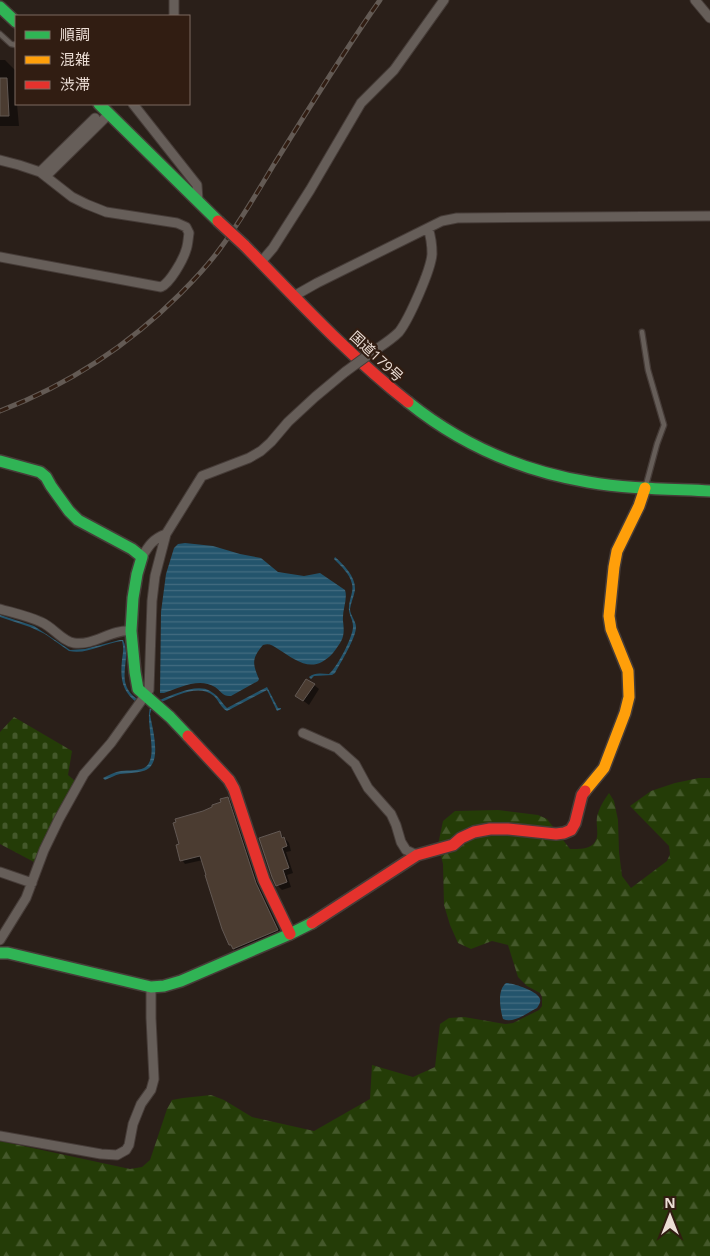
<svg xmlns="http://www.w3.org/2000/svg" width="710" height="1256" font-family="'Open Sans','Noto Sans JP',sans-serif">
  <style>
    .forest { fill: url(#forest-firs) }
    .cemetery { fill: url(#cemetery-stones) }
    .water { fill: url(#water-rules) }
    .shadow { fill: #0007 }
    .building { fill: #4b3c31; stroke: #625853 }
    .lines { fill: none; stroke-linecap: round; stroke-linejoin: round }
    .lane-casing { stroke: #463c38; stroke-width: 7 }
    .street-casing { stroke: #463c38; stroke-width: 11 }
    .fast-casing { stroke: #463c38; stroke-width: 14 }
    .slow-casing { stroke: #463c38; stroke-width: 14 }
    .jam-casing { stroke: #463c38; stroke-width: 14 }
    .lane { stroke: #665e59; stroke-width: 4.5 }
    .street { stroke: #665e59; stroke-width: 9 }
    .fast { stroke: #30b455; stroke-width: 11 }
    .slow { stroke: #ff9f0a; stroke-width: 11 }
    .jam { stroke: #e5322d; stroke-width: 11 }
    .rail-casing { stroke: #635a54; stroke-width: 5 }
    .rail { stroke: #311d12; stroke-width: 3; stroke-dasharray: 9; stroke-linecap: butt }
    .street-bridge-casing { stroke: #463c38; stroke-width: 11; stroke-linecap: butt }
    .jam-bridge-casing { stroke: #463c38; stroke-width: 14; stroke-linecap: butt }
    .street-bridge { stroke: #665e59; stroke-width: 9 }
    .jam-bridge { stroke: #e5322d; stroke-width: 11 }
    .labels { text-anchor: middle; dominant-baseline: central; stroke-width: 4.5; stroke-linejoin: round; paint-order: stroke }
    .street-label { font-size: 14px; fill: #ecded6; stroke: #311d12 }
  </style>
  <defs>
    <pattern id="forest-firs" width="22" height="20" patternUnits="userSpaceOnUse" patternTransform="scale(1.25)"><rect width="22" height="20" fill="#243c07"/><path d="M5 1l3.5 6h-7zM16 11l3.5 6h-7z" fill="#44582a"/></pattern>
    <pattern id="cemetery-stones" width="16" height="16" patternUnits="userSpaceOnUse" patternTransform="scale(1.25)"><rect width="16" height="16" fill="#243c07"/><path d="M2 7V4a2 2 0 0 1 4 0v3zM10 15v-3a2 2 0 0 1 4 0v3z" fill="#44582a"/></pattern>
    <pattern id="water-rules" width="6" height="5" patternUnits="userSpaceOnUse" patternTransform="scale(1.25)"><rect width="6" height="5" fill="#23546c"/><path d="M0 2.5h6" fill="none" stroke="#436c80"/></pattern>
  </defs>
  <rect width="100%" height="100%" fill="#2a1f19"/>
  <path class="forest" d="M 699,778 L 710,778 L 710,1256 L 0,1256 L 0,1141 L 130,1169 L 142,1167 L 150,1160 L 167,1109 L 172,1100 L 183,1098 L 211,1095 L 224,1100 L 252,1117 L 314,1131 L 370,1099 L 372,1065 L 413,1077 L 435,1067 L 440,1024 L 449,1018 L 464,1017 L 505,1024 L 513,1023 L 539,1010 L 542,1006 L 542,997 L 540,993 L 527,986 L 518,977 L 508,945 L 492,941 L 471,949 L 458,943 L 450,925 L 444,905 L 443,864 L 438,845 L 443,821 L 455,811 L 498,810 L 538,815 L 547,819 L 570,849 C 580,849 594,850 597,837 C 598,831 596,824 597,817 C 599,808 604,800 609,793 L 614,801 L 618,820 L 619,852 L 622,876 L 631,888 L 667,861 L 670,854 L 669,846 L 630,806 L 651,791 L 675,783 Z"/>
  <path class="cemetery" d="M 14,717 L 72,751 L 68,775 L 75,781 L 34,862 L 0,844 L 0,732 Z"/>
  <path class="water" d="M 185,543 L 213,546 L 240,554 L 261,558 L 278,572 L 304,576 L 320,573 L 345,590 C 348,599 342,610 343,621 C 345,637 343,640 333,653 C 313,675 297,661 278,649 C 272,645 269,643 263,645 C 252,658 252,663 259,679 L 258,681 L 231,696 C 223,697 221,691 215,687 C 199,677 179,688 164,693 L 160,693 L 161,612 L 166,574 L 174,548 L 178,544 Z
    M 335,557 C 344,565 356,577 355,590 C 354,596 351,602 350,609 C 350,615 356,621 356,627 C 356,638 341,662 335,673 L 332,675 L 314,676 L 311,679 L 309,677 C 315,672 322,674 329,674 C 337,668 354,635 353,626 C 353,619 348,614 349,607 C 349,600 354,591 352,584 C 350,574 341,566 334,559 Z
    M 0,615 L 34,626 L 70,650 L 85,649 L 120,640 L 123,640 C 133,660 113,682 137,699 L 137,703 C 122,691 120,679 122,660 C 123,653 124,648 122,641 C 104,643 87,655 69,651 L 45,634 L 30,627 L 0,617 Z
    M 267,687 L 278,708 L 281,708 L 281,709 L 277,711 L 267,690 L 227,711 C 221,708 219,701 214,696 C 199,683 176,696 161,702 L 160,700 C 173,695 197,683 210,691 C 218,695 221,702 227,708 Z
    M 150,708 L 152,708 L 150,714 C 152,728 164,766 143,771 C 136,773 127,773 120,774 C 115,775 110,778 105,780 L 103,778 C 109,775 115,772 121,771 C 129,770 137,771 144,768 C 160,759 145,724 150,708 Z
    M 506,983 C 513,983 535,990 539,997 C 542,1001 539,1005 537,1008 C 527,1013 513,1024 503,1019 C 500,1009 497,990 506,983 Z"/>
  <path class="shadow" d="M 0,60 L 5,60 L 15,70 L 16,104 L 17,104 L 19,126 L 0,126 Z
    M 314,685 L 319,689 L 309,705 L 297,696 Z
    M 228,798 L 232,802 L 260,888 L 281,933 L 238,953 L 230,945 L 203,860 L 185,864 L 182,860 L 180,845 L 203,812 L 223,803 Z
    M 279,832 L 289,843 L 291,851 L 286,852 L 293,873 L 287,875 L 291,887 L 282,890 L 277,885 Z"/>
  <path class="building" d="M 0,78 L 7,78 L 9,116 L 0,116 Z
    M 306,679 L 315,684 L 303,701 L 295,696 Z
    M 228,797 L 256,883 L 278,930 L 233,949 L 231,945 L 229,945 L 222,929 L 205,875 L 206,875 L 200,856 L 180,861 L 176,845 L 179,844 L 173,823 L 176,822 L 175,819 L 203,811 L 212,807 L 212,805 L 221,802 L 220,799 Z
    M 280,831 L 282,838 L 284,837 L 287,846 L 282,848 L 289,868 L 283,870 L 287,882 L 276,886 L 272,877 L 259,838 Z"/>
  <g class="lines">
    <g class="lane-casing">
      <path id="lane" d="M 0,34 L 11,44 L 16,45
        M 642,332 L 648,370 L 664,425 L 657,444 L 646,485"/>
    </g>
    <g class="street-casing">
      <path id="street" d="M 695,0 L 710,18
        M 174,16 L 174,0
        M 133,104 L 197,185 L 198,200
        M 0,160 L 19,165 L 40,172 L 72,197 L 86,204 L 106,212 L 177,223 L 186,227 L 189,233 C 188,239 188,245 186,250 C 183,260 170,283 161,287 L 0,257
        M 40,172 L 95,118
        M 46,176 L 109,114
        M 261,262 L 273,248 L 310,190 L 361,103 L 394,70 L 444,0
        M 294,296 L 317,283 L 442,221 L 457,218 L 710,216
        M 371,353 C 381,346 391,340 399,332 C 409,319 431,270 432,254 C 432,245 431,237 428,228
        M 142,557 C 149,545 153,539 166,534 L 202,476 L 249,458 L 261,451 L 271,442 L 288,422 L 315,397 L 345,372
        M 0,609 C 14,613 28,616 41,622 C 53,627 62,641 74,643 C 94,646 111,629 131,631
        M 303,733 L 337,748 L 355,764 L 368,788 L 391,814 L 396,825 L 401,842 L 406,850 L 417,855
        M 0,872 L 32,883
        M 0,940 L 26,898 L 44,850 L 59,819 L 84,774 L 111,743 L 149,690 L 152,601 L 155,576 L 166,534
        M 0,1136 L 101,1154 L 117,1155 L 126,1150 L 129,1145 L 133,1124 L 141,1104 L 151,1090 L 154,1079 L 151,1018 L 151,987"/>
    </g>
    <g class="fast-casing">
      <path id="fast" d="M 0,7 L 16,22
        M 99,104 L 218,221
        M 408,402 C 460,444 522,471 588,482 C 628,489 669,489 710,491
        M 0,461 L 40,472 L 46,477 L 51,486 L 69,511 L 78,520 L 132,549 L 142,557 L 137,574 L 133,598 L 131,631 L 135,672 L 138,689 L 170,717 L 188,736
        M 0,953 L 8,953 L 151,987 L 164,986 L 181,981 L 290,934 L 312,923"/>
    </g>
    <g class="slow-casing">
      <path id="slow" d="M 585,791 L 604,768 L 625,713 L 629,697 L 628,671 L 611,629 L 609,616 L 614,567 L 617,551 L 639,506 L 645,488"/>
    </g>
    <g class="jam-casing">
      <path id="jam" d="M 244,245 C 297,299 348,355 408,402
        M 188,736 L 229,780 L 234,789 L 264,880 L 290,934
        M 312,923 L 417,855 L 453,845 L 461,838 L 474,832 L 490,829 L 508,829 L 556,834 L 564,833 L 571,830 L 575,823 L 582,795 L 585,791"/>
    </g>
    <use href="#lane" class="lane"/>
    <use href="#street" class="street"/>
    <use href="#fast" class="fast"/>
    <use href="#slow" class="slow"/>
    <use href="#jam" class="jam"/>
    <g class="rail-casing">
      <path id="rail" d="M 0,411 C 68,385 129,345 180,294 C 195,279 210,263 222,246 C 241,220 257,193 273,166 C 308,110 342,54 380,0"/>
    </g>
    <use href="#rail" class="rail"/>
    <g class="street-bridge-casing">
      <path id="street-bridge" d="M 345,372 L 371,353"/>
    </g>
    <g class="jam-bridge-casing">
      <path id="jam-bridge" d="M 218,221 L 244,245"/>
    </g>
    <use href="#street-bridge" class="street-bridge"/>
    <use href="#jam-bridge" class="jam-bridge"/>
  </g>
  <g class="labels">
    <g class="street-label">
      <text transform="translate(377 356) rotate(43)">国道179号</text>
    </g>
  </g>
  <rect x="15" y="15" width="175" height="90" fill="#311d12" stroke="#7c6a60"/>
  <rect x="25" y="31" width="25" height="8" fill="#30b455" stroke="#7c6a60"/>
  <text x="60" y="40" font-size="15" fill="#ecded6">順調</text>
  <rect x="25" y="56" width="25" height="8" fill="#ff9f0a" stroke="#7c6a60"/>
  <text x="60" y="65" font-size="15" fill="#ecded6">混雑</text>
  <rect x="25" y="81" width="25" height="8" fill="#e5322d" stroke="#7c6a60"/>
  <text x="60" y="90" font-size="15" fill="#ecded6">渋滞</text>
  <g transform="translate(670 1216)" stroke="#311d12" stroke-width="4" paint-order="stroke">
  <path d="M0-4L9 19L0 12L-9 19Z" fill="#ecded6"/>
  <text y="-8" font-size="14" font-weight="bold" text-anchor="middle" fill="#ecded6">N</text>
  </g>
</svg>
